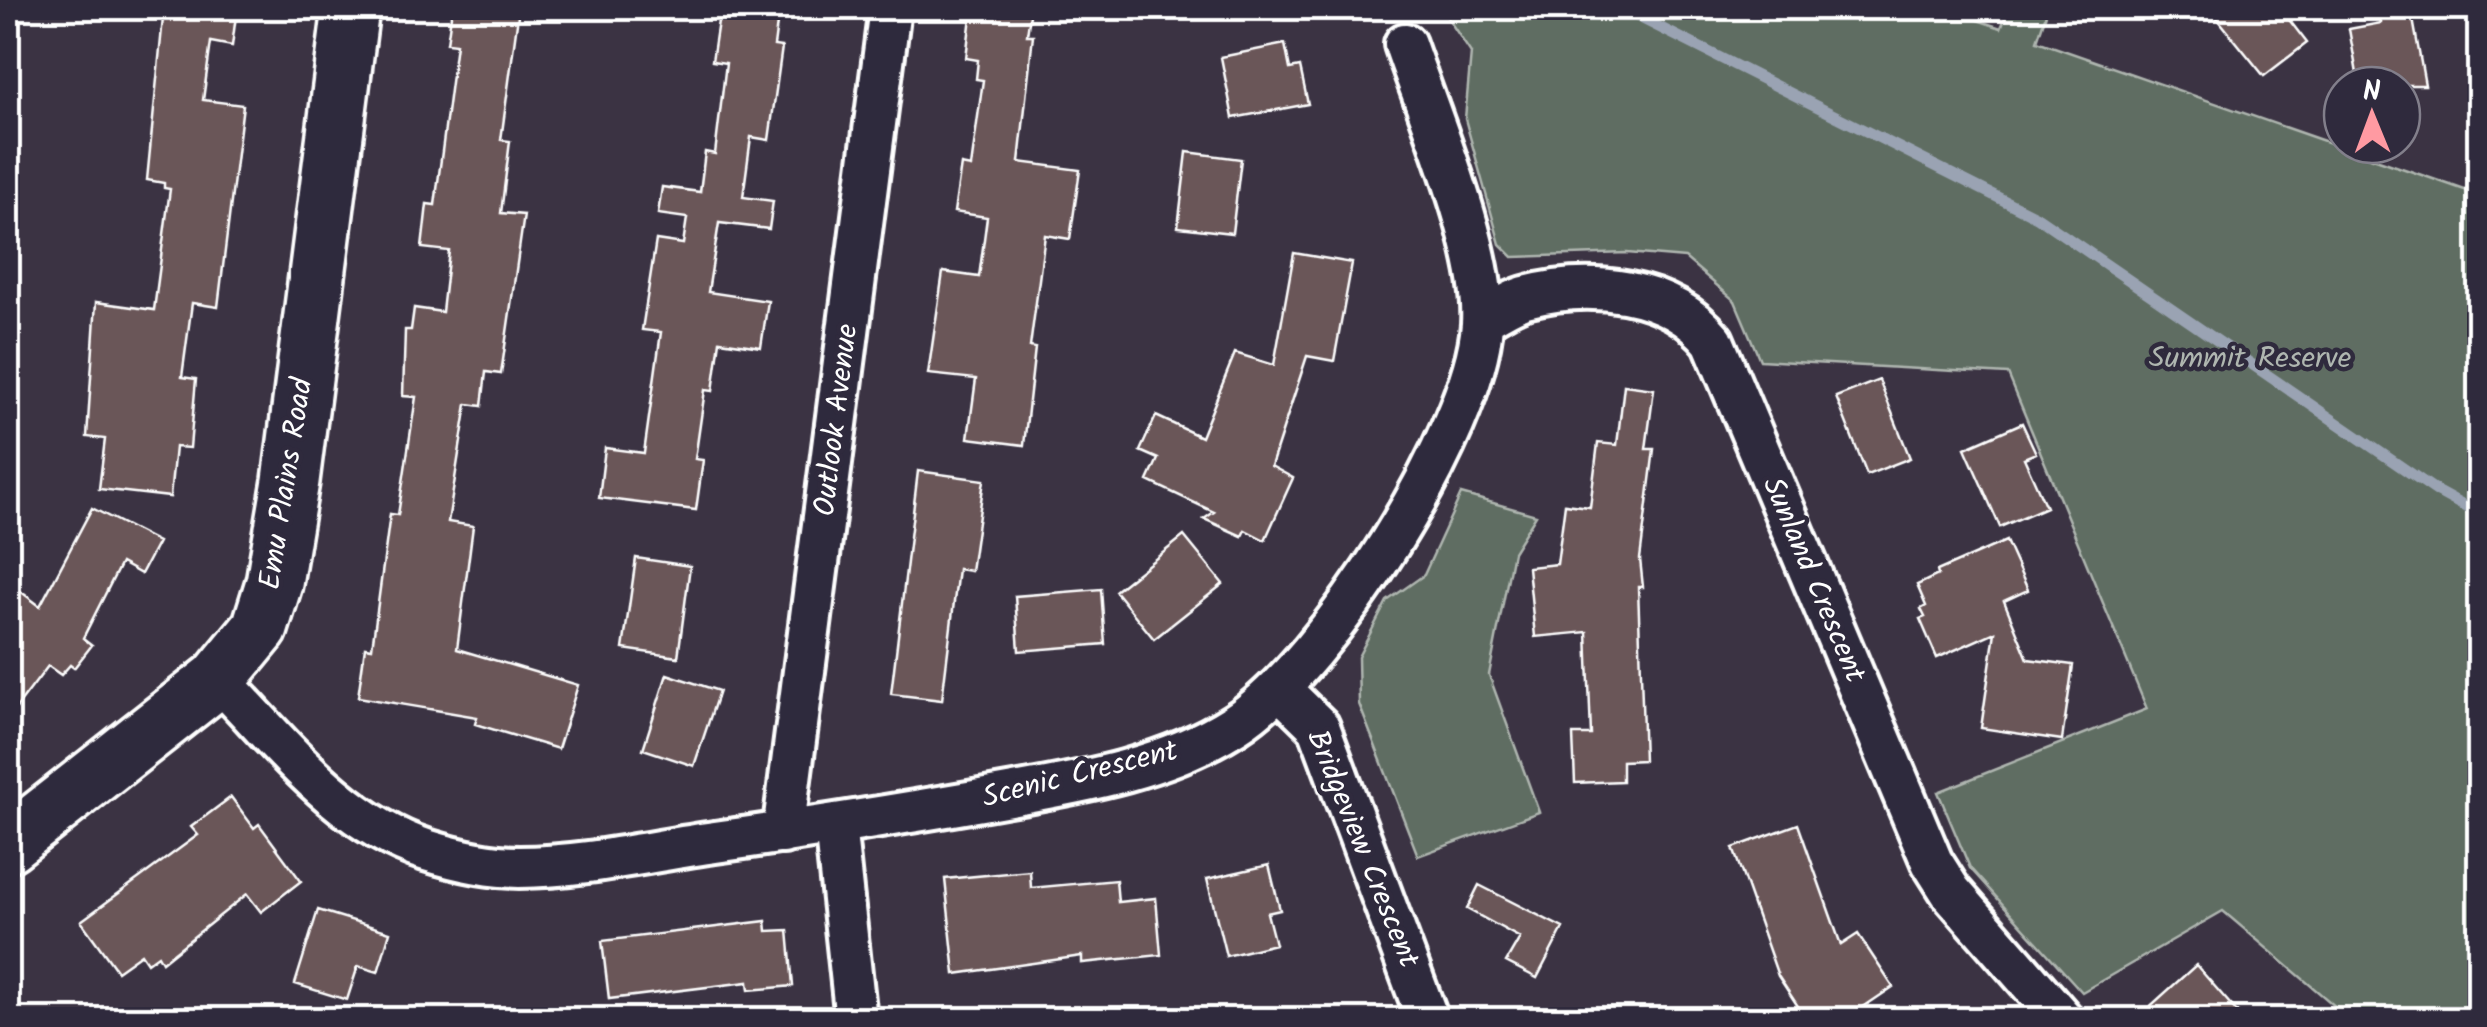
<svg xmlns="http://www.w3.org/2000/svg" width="2487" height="1027" font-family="Kalam,sans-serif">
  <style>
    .green { fill: #5f6d62; stroke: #afb6b0; stroke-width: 2.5 }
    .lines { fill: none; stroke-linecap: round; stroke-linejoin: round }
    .stream { stroke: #9aa3b3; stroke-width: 11 }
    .building { fill: #6b5659; stroke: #fff; stroke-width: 2.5 }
    .street-casing { stroke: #fff; stroke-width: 48 }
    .secondary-casing { stroke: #fff; stroke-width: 62 }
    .street { stroke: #2f2a3d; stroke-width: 40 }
    .secondary { stroke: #2f2a3d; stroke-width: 55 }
    .labels { text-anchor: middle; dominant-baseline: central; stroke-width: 9; stroke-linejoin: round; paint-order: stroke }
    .park-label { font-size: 30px; fill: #afb6b0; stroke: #2f2a3d }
    .street-label { font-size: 30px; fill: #fff; stroke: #2f2a3d }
  </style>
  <rect width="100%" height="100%" fill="#3b3343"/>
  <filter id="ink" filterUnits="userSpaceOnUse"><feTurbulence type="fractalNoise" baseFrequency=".01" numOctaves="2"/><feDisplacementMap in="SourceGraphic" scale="20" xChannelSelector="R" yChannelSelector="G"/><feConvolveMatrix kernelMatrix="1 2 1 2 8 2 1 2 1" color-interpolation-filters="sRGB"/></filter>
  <g filter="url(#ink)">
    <path class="green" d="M 1441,8 L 1941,8 L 2001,28 L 2009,8 L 2048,8 L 2037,41 L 2479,195 L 2479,1019 L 2350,1019 L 2223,911 L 2082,992 L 1970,868 L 1938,792 L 2147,709 L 2008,374 L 1760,360 L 1735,301 L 1685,258 L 1627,253 L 1513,257 L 1500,244 L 1465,119 L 1471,53 Z
      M 8,278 L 18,388 L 8,415 Z
      M 1461,494 L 1536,515 L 1513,552 L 1489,675 L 1539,812 L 1418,856 L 1359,704 L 1358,657 L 1387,601 L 1424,575 Z"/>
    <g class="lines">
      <path class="stream" d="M 1621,8 L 2037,217 L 2438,492 L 2480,515"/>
    </g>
    <path class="building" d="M 164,8 L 237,8 L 232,46 L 211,42 L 203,100 L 243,105 L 218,307 L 192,303 L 182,377 L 196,379 L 190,448 L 175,447 L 170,497 L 99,489 L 105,439 L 87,437 L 96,302 L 154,310 L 170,189 L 164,188 L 164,183 L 147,180 Z
      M 452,8 L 519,8 L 501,140 L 510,141 L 501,213 L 524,215 L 501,374 L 486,372 L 482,406 L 467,404 L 448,522 L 473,526 L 457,649 L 578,685 L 558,749 L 475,724 L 477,717 L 358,697 L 365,647 L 372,648 L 390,514 L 398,515 L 416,397 L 403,396 L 405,330 L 411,330 L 414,308 L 442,312 L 449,251 L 422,248 L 427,204 L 435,205 L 456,44 L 447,43 Z
      M 720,8 L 779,8 L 774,46 L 782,47 L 769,140 L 751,137 L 743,197 L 773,201 L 769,229 L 719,223 L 708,292 L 768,301 L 761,347 L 720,341 L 713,391 L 705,390 L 695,459 L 703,460 L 696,510 L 599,498 L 605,448 L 644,453 L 661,332 L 642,330 L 656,240 L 683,244 L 687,218 L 658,214 L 662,187 L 700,192 L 705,152 L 715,154 L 726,63 L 712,61 Z
      M 972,8 L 1031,8 L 1027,35 L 1033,35 L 1019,162 L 1080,170 L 1070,239 L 1045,235 L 1030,347 L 1035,348 L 1024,445 L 968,438 L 976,379 L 928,374 L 943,272 L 979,277 L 987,217 L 954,212 L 961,165 L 971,167 L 983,80 L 976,79 L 978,60 L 966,58 Z
      M 2209,8 L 2280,8 L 2307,43 L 2264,76 Z
      M 2378,8 L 2411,8 L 2425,85 L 2359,85 L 2349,29 L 2381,23 Z
      M 1285,44 L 1290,69 L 1300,67 L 1308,104 L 1233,118 L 1221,57 Z
      M 1187,152 L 1241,159 L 1232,233 L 1178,227 Z
      M 1294,253 L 1352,263 L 1334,361 L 1307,356 L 1271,466 L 1293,478 L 1265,540 L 1245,530 L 1242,536 L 1204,519 L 1214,512 L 1148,481 L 1158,459 L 1140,451 L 1156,416 L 1201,437 L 1235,353 L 1274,365 Z
      M 1879,380 L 1910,458 L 1867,475 L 1836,397 Z
      M 1624,385 L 1654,389 L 1646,449 L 1654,449 L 1640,559 L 1643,587 L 1638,587 L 1644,760 L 1622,761 L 1622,781 L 1575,783 L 1573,735 L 1591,735 L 1587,632 L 1535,637 L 1528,567 L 1557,564 L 1565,504 L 1590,507 L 1598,443 L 1617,445 Z
      M 2022,423 L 2036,453 L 2024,458 L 2046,507 L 2000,527 L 1965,448 Z
      M 918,471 L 984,480 L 971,571 L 958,569 L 942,700 L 891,694 Z
      M 92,508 L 158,542 L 141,574 L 121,563 L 83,638 L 92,645 L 74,668 L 70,665 L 61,675 L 48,666 L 8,719 L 8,582 L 40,606 Z
      M 1184,536 L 1223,584 L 1154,639 L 1115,591 Z
      M 2006,541 L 2028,590 L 2004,601 L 2028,659 L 2073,665 L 2062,740 L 1981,728 L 1995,632 L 1937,658 L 1920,619 L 1925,617 L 1921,609 L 1926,606 L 1917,585 L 1938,575 L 1937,571 Z
      M 636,558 L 690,566 L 678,657 L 623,649 Z
      M 1101,589 L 1105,644 L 1019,651 L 1015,596 Z
      M 667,674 L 719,691 L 694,766 L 643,749 Z
      M 231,797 L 254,828 L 259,824 L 301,881 L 261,912 L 247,894 L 162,962 L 158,955 L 147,963 L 141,954 L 117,971 L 81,921 L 198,835 L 191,827 Z
      M 1798,824 L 1841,945 L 1858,934 L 1893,987 L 1844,1020 L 1807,1020 L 1778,976 L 1733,848 Z
      M 1269,865 L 1280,910 L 1267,913 L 1275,944 L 1226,956 L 1207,879 Z
      M 1030,871 L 1031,888 L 1116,880 L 1118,902 L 1156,898 L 1161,955 L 1082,963 L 1082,956 L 955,974 L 945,879 Z
      M 1479,885 L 1563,928 L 1537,978 L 1506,962 L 1520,938 L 1467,909 Z
      M 318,910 L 390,932 L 378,972 L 358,966 L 347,1000 L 295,984 Z
      M 766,921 L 767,931 L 788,930 L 793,986 L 749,990 L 748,982 L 609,999 L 602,941 Z
      M 2196,965 L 2244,1020 L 2135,1020 Z"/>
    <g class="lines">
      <g class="street-casing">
        <path id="street" d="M 1483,318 C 1497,311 1511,301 1525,297 C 1589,280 1669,287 1713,341 L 1932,862 L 1951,892 L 2063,1020
          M 218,679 C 279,741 340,823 426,850 C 455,859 488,867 519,867 C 583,867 651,851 715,842 C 802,830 888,816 975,801 C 1063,785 1159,773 1235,724 C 1327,665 1475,432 1482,324 C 1487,252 1429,115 1405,44
          M 1279,688 L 1319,727 L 1428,1020
          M 835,825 L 856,1020
          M 783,833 L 890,8"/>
      </g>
      <g class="secondary-casing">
        <path id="secondary" d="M 8,844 L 218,679 L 260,628 L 274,583 L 291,481 L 351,8"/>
      </g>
      <use href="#street" class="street"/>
      <use href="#secondary" class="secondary"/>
    </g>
  </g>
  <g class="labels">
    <g class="park-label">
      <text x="2250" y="359">Summit Reserve</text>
    </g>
    <g class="street-label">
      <text transform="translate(837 420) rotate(-83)">Outlook Avenue</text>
      <text transform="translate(287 484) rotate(-81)">Emu Plains Road</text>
      <text transform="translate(1813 580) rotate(67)">Sunland Crescent</text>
      <text transform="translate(1080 775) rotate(-14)">Scenic Crescent</text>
      <text transform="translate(1362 849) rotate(68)">Bridgeview Crescent</text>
    </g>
  </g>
  <rect width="2487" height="1027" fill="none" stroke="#2f2a3d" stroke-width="40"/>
  <rect x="20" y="20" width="2447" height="987" fill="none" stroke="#fff" stroke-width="4" filter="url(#ink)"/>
  <g transform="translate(2372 115) rotate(359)"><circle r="48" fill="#2f2a3d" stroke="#827f8b" stroke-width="2.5"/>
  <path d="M0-8L18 38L0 25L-18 38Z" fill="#ff9aa2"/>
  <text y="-15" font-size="28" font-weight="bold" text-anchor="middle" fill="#ffffff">N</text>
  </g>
</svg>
